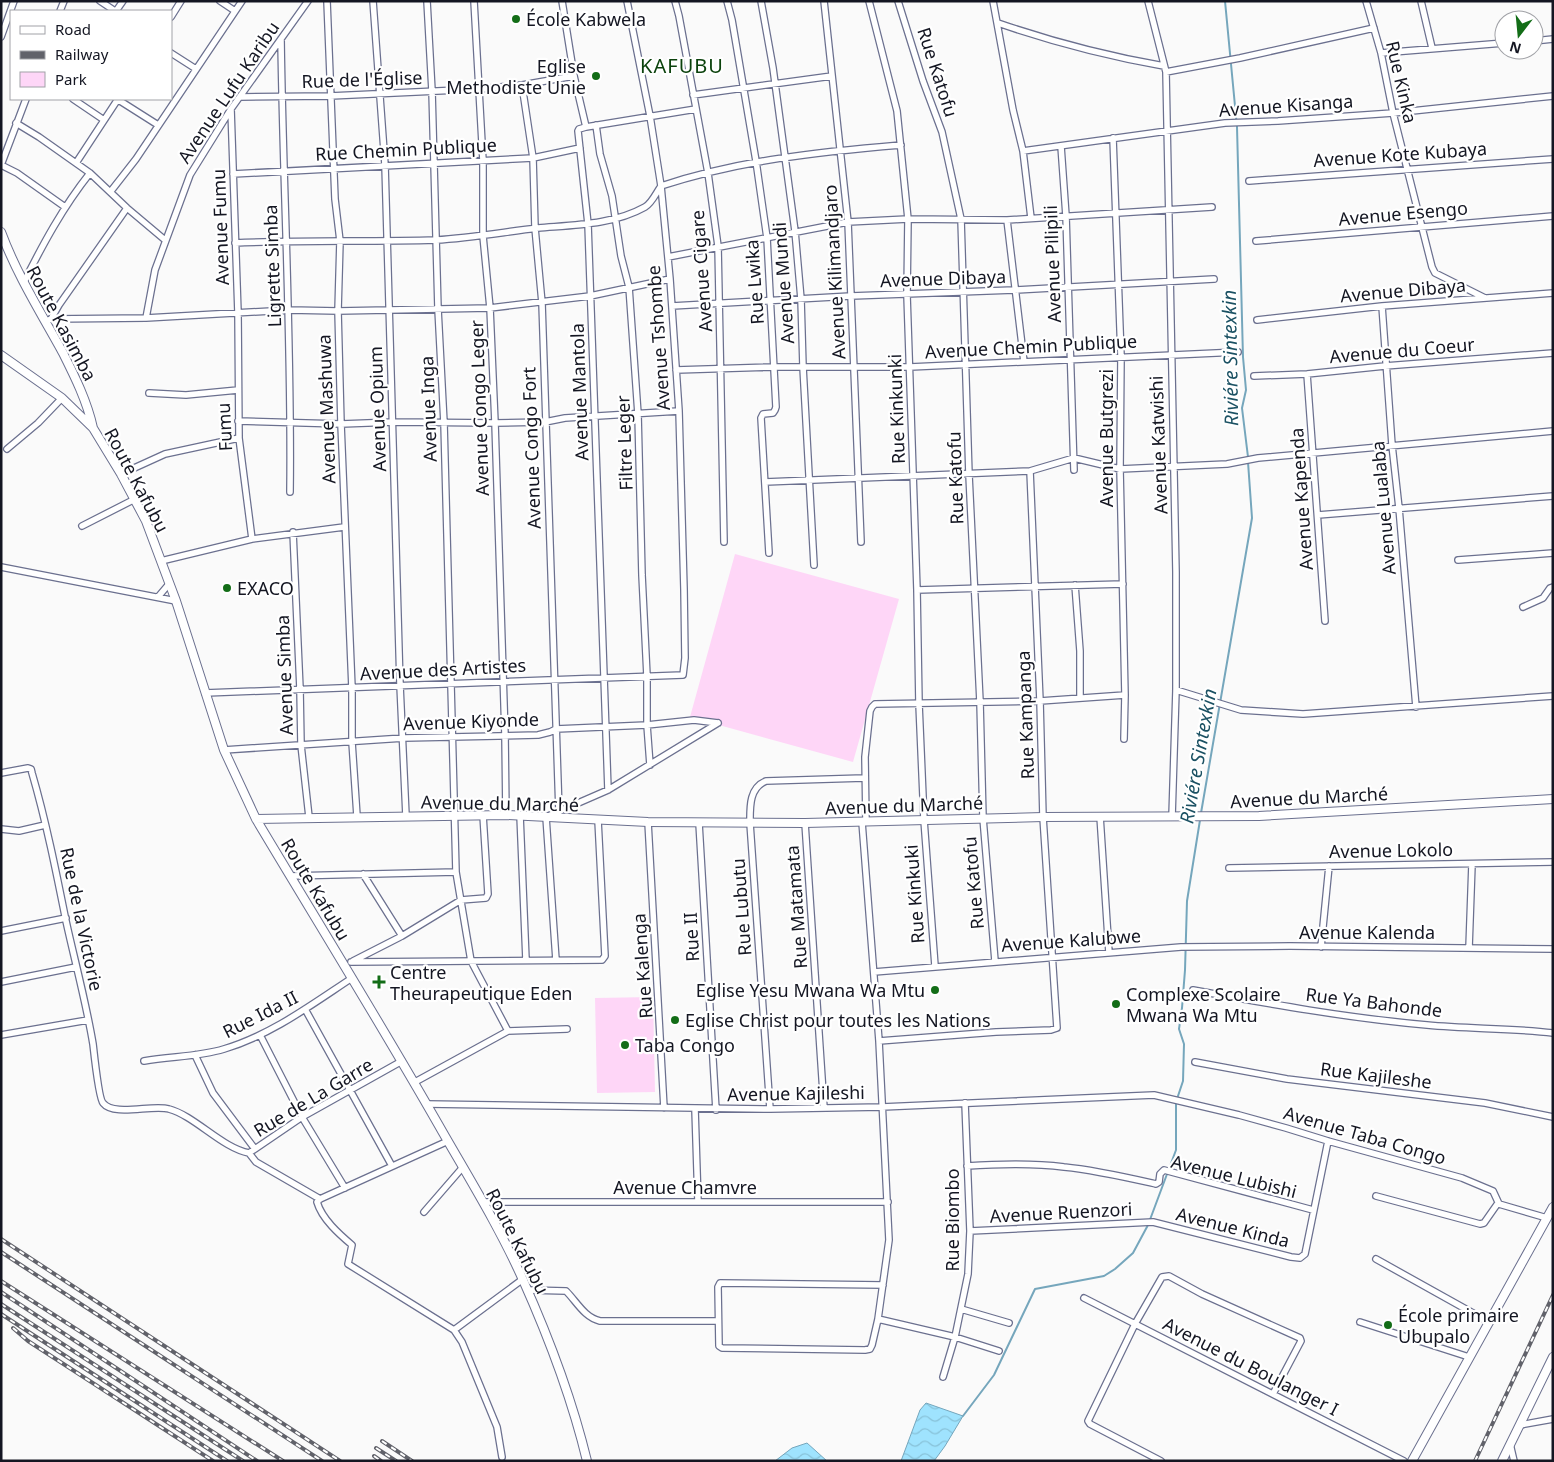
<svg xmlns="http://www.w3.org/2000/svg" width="1554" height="1462" font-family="'Noto Sans',sans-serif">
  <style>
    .green { fill: #fed6f7 }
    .water { fill: url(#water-waves); stroke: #75a6bc }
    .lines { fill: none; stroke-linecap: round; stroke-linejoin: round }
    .stream { stroke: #75a6bc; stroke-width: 2 }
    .street-casing { stroke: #6b708f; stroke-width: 8 }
    .secondary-casing { stroke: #6b708f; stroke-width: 10 }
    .street { stroke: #fff; stroke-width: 5.5 }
    .secondary { stroke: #fff; stroke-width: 8 }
    .rail-casing { stroke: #61626a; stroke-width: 4 }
    .rail { stroke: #fff; stroke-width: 2; stroke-dasharray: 5.5; stroke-linecap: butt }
    .poi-dot { fill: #136d17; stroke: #fff; stroke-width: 2 }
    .labels { text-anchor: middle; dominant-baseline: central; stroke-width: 4.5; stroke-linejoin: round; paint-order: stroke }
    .poi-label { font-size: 18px; fill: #141622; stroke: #fff; text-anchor: start }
    .street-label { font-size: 18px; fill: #141622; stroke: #fff }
    .water-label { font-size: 19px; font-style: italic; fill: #1b5163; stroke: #fff }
    .quarter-label { font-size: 20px; letter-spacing: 1px; fill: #0b420c; stroke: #fff }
  </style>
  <defs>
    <pattern id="water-waves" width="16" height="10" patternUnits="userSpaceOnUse" patternTransform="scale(1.25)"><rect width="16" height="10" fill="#9fe3fe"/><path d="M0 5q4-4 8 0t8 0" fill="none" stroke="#88c2d9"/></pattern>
  </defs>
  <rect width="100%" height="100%" fill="#fafafa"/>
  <path class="green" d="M 735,554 L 899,599 L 853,762 L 690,717 Z
    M 653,997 L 655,1092 L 597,1093 L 595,998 Z"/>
  <path class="water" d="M 926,1403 L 963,1416 L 945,1446 L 934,1461 L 901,1461 L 920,1410 Z
    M 807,1443 L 827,1461 L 775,1461 L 792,1448 Z"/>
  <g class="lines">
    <path class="stream" d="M 1225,1 L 1237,127 L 1243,357 L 1246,390 L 1242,408 L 1248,457
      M 1201,813 L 1252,518 L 1248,462
      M 963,1416 L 994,1375 L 1035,1289 L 1104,1276 L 1115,1269 L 1133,1253 L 1148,1225 L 1176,1150 L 1176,1102 L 1183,1081 L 1184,1044 L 1179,1029 L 1182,1008 L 1185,970 L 1187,901 L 1200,820"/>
    <g class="street-casing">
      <path id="street" d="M 100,1 L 115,11
        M 220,1 L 235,11
        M 327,1 L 335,199 L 340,241 L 338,311 L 341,424 L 352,688 L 352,742 L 357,816
        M 373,1 L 385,165 L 400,685 L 406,816
        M 427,1 L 432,91 L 438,309 L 444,423 L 456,872 L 471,961 L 508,1031
        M 474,1 L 483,161 L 483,236 L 490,308 L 495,423 L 505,735 L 506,815
        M 562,1 L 574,76 L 586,127 L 579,129 L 578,131 L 588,224 L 608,790
        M 675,1 L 679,16 L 708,173 L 718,246 L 724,542
        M 727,1 L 732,20 L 756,161 L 767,238 L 776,407 L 775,410 L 773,413 L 763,414 L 761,418 L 769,553
        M 761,1 L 773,68 L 795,231 L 801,299 L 803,367 L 814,565
        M 824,1 L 848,222 L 861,542
        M 869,1 L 897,111 L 908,219 L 907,295 L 917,590 L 919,704 L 924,820 L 935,966
        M 898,1 L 923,81 L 942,132 L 961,219 L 969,475 L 980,702 L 983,818 L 995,961
        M 993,1 L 1013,110 L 1023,151 L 1031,218
        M 1148,1 L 1166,72 L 1176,572 L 1176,690 L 1172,817
        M 1366,1 L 1381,53 L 1393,113 L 1432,267 L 1435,273 L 1485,298
        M 1421,1 L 1432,48
        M 60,11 L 64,1
        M 116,11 L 123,1
        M 171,17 L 181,1
        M 998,23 C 1053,42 1107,56 1164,66
        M 1,37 L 14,1
        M 281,39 C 283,190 292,341 290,492
        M 1534,41 L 1553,39
        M 171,53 L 196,69
        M 1381,53 L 1504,43
        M 1166,72 L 1240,58 L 1374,28
        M 522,85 L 533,158 L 535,228 L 542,303 L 559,812
        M 693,95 L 832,76
        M 240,97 L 330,96 L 480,89 L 522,85 L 574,76
        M 73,99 L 104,120
        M 117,99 L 158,125
        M 231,109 L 238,313 L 239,438 L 252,539
        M 16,123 L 39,137 L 90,173 L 127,208 L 165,240
        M 596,125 L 600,154 L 612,196 L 621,256 L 629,287 L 638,414 L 642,575 L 647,676 L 647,725 L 650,765
        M 586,127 L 696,109
        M 1113,138 L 1121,356 L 1120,469 L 1125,695 L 1124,739
        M 1061,146 L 1066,216 L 1074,470
        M 1023,151 L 1225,123 L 1278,121 L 1393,113 L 1553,96
        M 76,163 L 118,99
        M 1,165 L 17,173 L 65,207
        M 1,165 L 26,99
        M 233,174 L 533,158 L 580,148
        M 1249,181 L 1553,159
        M 111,191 L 136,159 L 242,1
        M 1007,220 L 1024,362
        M 1256,241 L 1553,216
        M 235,243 C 302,240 369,242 436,240 C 470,238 504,232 538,228 C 573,225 613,225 645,207 C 652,203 656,193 661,186 C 740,160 818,152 901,145
        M 668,257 L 848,222 L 908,219 L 1007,220 L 1212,207
        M 24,282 C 43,244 63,207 90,173
        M 672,306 L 851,296 L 1014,290 L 1214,279
        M 1382,306 L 1392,445 L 1399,508 L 1416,707
        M 146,318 L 155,270 L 190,175 L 231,109 L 308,1
        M 51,319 L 59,305 L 127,208
        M 1257,320 L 1382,306 L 1553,293
        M 46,321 L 51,319 L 146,318 L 289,310 L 338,311 L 490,308 L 590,296 L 670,279
        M 676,370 L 774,367 L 910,367 L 1238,352
        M 1307,374 L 1325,621
        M 1254,376 L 1307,374 L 1385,366 L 1553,353
        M 149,393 L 186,395 L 238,390
        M 238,421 L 341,424 L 394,422 L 495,423 L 545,422 L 565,418 L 679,411
        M 7,449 L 38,423 L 62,398
        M 121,474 L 165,454 L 239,438
        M 765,482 L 1030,471 L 1074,458 L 1120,469 L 1227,464 L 1258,458 L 1553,431
        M 1318,515 L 1553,496
        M 82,526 L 135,499
        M 293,532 L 300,689 L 301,745 L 309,817
        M 1458,560 L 1553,553
        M 161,561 L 252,539 L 344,527
        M 1,567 L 176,601
        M 1075,585 L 1080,651 L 1080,697
        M 917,590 L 1123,584
        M 158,597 L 169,584
        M 1523,607 L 1543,598 L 1550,588 L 1553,587
        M 1176,690 L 1241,710 L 1303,714 L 1553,696
        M 205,693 L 683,675 L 685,658 L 684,589 L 679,411 L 670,279 L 661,186 L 650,116 L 627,1
        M 224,750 L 404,738 L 538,735 L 550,732 L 556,729 L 647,725 L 694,720 L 718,723
        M 1,773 L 28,768 L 31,769 L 32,773 C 46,821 56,871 66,921 C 75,962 86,1002 93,1044 C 94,1053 99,1099 103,1103 C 114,1117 153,1104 169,1109 C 195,1116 222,1148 249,1153 L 302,1117 L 402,1061
        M 520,815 L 526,960
        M 1100,816 L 1109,953
        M 648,822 L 664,1108
        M 862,822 L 879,1041 L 889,1240 L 878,1319 L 872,1345 L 870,1349 L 865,1350 L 722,1348 L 719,1346 L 718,1287 L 720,1283 L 883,1285
        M 866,822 L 865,757 L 870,711 L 872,707 L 875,704 L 1040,701 L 1125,695
        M 699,823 L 716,1110
        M 805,823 L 824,1108
        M 1,829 L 19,831 L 45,825
        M 1229,868 L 1553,862
        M 363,874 L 402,936
        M 290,876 L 456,872
        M 1,931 L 66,918
        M 1321,947 L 1329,866
        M 1469,948 L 1472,864
        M 556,960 L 546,817 L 608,790 L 718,723
        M 353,961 L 402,936 L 461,900 L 486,898 L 488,894 L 483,815
        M 351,962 L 602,960 L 605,956 L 598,820
        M 874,972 L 1181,947 L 1290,946 L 1553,949
        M 1,982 L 76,967
        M 1193,990 C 1270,1004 1348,1018 1427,1025 C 1469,1029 1511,1028 1553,1033
        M 305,1009 L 392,1166
        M 1,1035 L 88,1020
        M 260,1035 L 302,1117 L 345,1188
        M 879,1041 L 996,1032 L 1051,1030 L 1057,1028 L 1043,817 L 1040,701 L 1030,471
        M 195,1055 L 213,1093 L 255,1149
        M 144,1061 C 171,1056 198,1057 224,1049 C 271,1035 311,1005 352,978
        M 1195,1062 L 1287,1079 L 1485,1103 L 1553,1117
        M 415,1082 L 508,1031 L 567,1029
        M 427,1104 L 770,1109 L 882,1107 L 1154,1095 L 1239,1115 L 1286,1128 L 1328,1141 L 1462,1178 L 1493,1191 L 1499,1204 L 1547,1218
        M 695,1109 L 698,1202
        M 770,1109 L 750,823 C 750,807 749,788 766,781 L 864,778
        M 448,1141 L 320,1199 L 317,1202 C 322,1219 339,1234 352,1245 L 348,1264 L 454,1330 L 462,1342 L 497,1427 L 502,1457
        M 249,1153 L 256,1162 L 320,1199
        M 967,1166 C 999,1164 1032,1163 1064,1167 C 1095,1170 1125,1177 1156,1184 L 1159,1182 L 1160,1174 L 1164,1170 L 1313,1210
        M 1376,1196 L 1480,1224 L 1484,1223 L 1498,1203
        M 483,1202 L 888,1202
        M 424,1212 L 463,1167
        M 970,1231 L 1153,1222 L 1291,1257 L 1300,1258 L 1305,1254 L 1328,1141
        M 1376,1259 L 1489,1322
        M 527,1290 L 566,1291 C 577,1302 584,1317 600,1321 L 717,1321
        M 1084,1298 L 1404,1461
        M 961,1309 L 1009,1323
        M 878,1319 L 955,1337 L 968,1274 L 970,1231 L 965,1103
        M 1360,1322 L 1469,1357
        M 454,1330 L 523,1279
        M 943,1377 L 955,1337 L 999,1351
        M 1520,1425 L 1553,1419
        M 1510,1444 L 1514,1461
        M 1161,1461 L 1090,1424 L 1088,1421 L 1135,1324 L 1162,1277 L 1169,1276 L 1202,1294 L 1300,1338 L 1301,1341 L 1273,1394"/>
    </g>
    <g class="secondary-casing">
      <path id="secondary" d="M 1,232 C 17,275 41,313 63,353 C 75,377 87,401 93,428
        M 1,355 L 62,398 L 93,428 L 121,474 L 146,521 L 176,601 L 224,750 L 256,819 C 317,921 379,1021 438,1124 C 467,1175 499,1226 523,1280 C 549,1338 572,1399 587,1461
        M 256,819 L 506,815 L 648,822 L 805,823 L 1043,817 L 1259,816 L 1553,799
        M 1412,1461 L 1553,1207
        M 1502,1461 L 1553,1357"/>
    </g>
    <use href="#street" class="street"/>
    <use href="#secondary" class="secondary"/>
    <g class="rail-casing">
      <path id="rail" d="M 1,1239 L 340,1461
        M 1,1252 L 322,1461
        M 1,1281 L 283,1461
        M 1,1292 L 257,1461
        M 1,1304 L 243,1461
        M 1,1314 L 227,1461
        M 13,1328 L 28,1341 L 213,1461
        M 382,1441 L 412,1461
        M 376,1448 L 396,1461
        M 374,1456 L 381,1461
        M 1475,1461 L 1553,1295"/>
    </g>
    <use href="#rail" class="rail"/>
  </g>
  <g class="poi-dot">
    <circle cx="516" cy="19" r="5"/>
    <circle cx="596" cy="76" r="5"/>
    <circle cx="227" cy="588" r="5"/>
    <path d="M376.5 974.5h5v5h5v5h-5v5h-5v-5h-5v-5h5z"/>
    <circle cx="935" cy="990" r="5"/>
    <circle cx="1116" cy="1004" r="5"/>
    <circle cx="675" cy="1020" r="5"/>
    <circle cx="625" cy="1045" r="5"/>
    <circle cx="1388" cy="1325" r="5"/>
  </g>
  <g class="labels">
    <g class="poi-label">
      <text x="526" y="19">École Kabwela</text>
      <text x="586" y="66" text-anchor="end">Eglise<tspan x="586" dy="21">Methodiste Unie</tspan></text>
      <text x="237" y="588">EXACO</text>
      <text x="390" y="972">Centre<tspan x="390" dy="21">Theurapeutique Eden</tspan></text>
      <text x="925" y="990" text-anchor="end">Eglise Yesu Mwana Wa Mtu</text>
      <text x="1126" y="994">Complexe Scolaire<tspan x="1126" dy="21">Mwana Wa Mtu</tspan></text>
      <text x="685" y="1020">Eglise Christ pour toutes les Nations</text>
      <text x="635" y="1045">Taba Congo</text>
      <text x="1398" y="1315">École primaire<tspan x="1398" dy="21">Ubupalo</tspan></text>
    </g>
    <g class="street-label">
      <text transform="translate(938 72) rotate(72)">Rue Katofu</text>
      <text transform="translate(362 79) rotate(-2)">Rue de l'Église</text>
      <text transform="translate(1402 82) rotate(77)">Rue Kinka</text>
      <text transform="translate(228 92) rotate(-56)">Avenue Lufu Karibu</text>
      <text transform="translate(1286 105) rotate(-4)">Avenue Kisanga</text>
      <text transform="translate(406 149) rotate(-3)">Rue Chemin Publique</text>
      <text transform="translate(1400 154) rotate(-4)">Avenue Kote Kubaya</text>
      <text transform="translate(1403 213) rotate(-5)">Avenue Esengo</text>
      <text transform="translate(220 227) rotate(-92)">Avenue Fumu</text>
      <text transform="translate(1052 264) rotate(-92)">Avenue Pilipili</text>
      <text transform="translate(272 266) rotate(-92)">Ligrette Simba</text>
      <text transform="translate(701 271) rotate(-94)">Avenue Cigare</text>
      <text transform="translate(834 272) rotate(-93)">Avenue Kilimandjaro</text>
      <text transform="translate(943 278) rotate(-2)">Avenue Dibaya</text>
      <text transform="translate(754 282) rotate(-94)">Rue Lwika</text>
      <text transform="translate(783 283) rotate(-94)">Avenue Mundi</text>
      <text transform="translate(1403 290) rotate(-5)">Avenue Dibaya</text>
      <text transform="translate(62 323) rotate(62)">Route Kasimba</text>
      <text transform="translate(658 338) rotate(-94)">Avenue Tshombe</text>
      <text transform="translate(1031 346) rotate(-3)">Avenue Chemin Publique</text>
      <text transform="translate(1402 350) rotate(-5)">Avenue du Coeur</text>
      <text transform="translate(579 392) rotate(-92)">Avenue Mantola</text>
      <text transform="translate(479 408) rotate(-92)">Avenue Congo Leger</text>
      <text transform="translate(326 409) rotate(-92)">Avenue Mashuwa</text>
      <text transform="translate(377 409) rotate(-92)">Avenue Opium</text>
      <text transform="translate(428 409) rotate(-92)">Avenue Inga</text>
      <text transform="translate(896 409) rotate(-92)">Rue Kinkunki</text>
      <text transform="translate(224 427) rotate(-93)">Fumu</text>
      <text transform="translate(1106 438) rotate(-90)">Avenue Butgrezi</text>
      <text transform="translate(624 443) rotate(-92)">Filtre Leger</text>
      <text transform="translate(1158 445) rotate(-92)">Avenue Katwishi</text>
      <text transform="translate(531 448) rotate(-92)">Avenue Congo Fort</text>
      <text transform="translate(955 478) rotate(-92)">Rue Katofu</text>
      <text transform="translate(137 480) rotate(62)">Route Kafubu</text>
      <text transform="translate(1301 499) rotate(-94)">Avenue Kapenda</text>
      <text transform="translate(1383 508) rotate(-95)">Avenue Lualaba</text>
      <text transform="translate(443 669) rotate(-3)">Avenue des Artistes</text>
      <text transform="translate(284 675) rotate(-92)">Avenue Simba</text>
      <text transform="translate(1025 715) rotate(-92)">Rue Kampanga</text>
      <text transform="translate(471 721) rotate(-2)">Avenue Kiyonde</text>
      <text transform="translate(1309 797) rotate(-3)">Avenue du Marché</text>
      <text transform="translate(500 803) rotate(1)">Avenue du Marché</text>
      <text transform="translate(904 805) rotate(-2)">Avenue du Marché</text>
      <text transform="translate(1391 850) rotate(-1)">Avenue Lokolo</text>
      <text transform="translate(973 883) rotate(-95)">Rue Katofu</text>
      <text transform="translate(316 889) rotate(59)">Route Kafubu</text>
      <text transform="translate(914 894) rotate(-94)">Rue Kinkuki</text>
      <text transform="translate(741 907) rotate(-94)">Rue Lubutu</text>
      <text transform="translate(796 907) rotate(-94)">Rue Matamata</text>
      <text transform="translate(82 919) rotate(78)">Rue de la Victorie</text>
      <text x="1367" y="932">Avenue Kalenda</text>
      <text transform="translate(691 937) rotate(-93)">Rue II</text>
      <text transform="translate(1071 940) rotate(-4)">Avenue Kalubwe</text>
      <text transform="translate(642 966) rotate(-94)">Rue Kalenga</text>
      <text transform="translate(1374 1002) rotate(7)">Rue Ya Bahonde</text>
      <text transform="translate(260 1014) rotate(-27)">Rue Ida II</text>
      <text transform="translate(1376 1075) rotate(7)">Rue Kajileshe</text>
      <text transform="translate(796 1093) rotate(-1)">Avenue Kajileshi</text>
      <text transform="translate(313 1097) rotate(-31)">Rue de La Garre</text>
      <text transform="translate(1365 1135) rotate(16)">Avenue Taba Congo</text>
      <text transform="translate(1234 1176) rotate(14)">Avenue Lubishi</text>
      <text x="685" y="1187">Avenue Chamvre</text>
      <text transform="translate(1061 1212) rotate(-3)">Avenue Ruenzori</text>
      <text transform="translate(952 1220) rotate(-90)">Rue Biombo</text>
      <text transform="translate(1233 1227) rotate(14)">Avenue Kinda</text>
      <text transform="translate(518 1241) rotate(63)">Route Kafubu</text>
      <text transform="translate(1251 1366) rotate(27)">Avenue du Boulanger I</text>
    </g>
    <g class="water-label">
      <text transform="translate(1230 358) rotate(-91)">Riviére Sintexkin</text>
      <text transform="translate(1198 756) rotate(-80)">Riviére Sintexkin</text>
    </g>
    <g class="quarter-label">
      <text x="682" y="65">KAFUBU</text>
    </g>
  </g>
  <rect width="1554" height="1462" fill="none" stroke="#141622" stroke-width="5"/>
  <rect x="10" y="10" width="162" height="90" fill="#ffffff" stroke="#a1a2a7"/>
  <rect x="20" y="26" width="25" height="8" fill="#ffffff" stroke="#a1a2a7"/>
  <text x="55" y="35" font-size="15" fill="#141622">Road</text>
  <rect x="20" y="51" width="25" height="8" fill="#61626a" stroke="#a1a2a7"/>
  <text x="55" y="60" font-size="15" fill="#141622">Railway</text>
  <rect x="20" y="72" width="25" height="15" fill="#fed6f7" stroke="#a1a2a7"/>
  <text x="55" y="85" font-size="15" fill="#141622">Park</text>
  <g transform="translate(1519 35) rotate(196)"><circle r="24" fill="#ffffff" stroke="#a1a2a7"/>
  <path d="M0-4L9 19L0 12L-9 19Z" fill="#136d17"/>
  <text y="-8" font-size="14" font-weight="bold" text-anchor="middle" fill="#141622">N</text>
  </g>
</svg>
